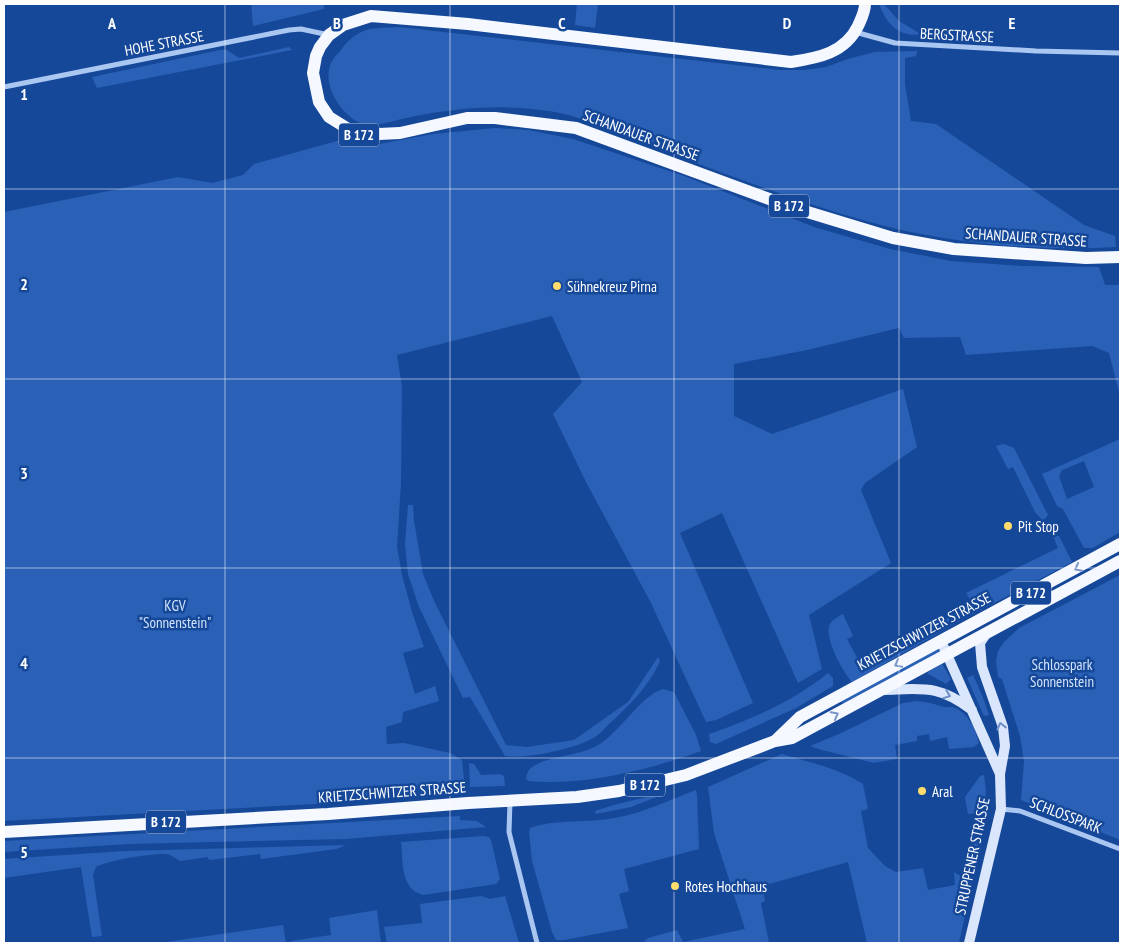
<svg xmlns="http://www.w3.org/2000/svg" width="1124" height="947" font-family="'PT Sans Narrow',sans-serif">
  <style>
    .green { fill: #2a61b6; fill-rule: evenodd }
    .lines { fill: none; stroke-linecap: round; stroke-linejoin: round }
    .street { stroke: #aac7f2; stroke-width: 5 }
    .secondary { stroke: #d9e6fc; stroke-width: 10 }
    .primary { stroke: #f5f8ff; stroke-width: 12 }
    .oneway { stroke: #7a97c7 }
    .oneway2 { stroke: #6e8fc6 }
    .grid { fill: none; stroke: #fff; stroke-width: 1; stroke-opacity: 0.55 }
    .poi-dot { fill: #ffdc6b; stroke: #164899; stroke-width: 2 }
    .labels { text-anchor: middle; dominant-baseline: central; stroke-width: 5; stroke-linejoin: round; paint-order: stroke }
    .shield { fill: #164899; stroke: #b9c8e0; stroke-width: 1 }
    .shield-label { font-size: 14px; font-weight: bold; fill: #fff }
    .street-label { font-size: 15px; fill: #fff; stroke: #164899 }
    .poi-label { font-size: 15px; fill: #fff; stroke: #164899; text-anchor: start }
    .park-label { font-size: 15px; fill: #d2e3fc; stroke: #164899 }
    .grid-label { font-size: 16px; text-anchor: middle; font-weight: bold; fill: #fff; stroke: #164899; stroke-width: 5; stroke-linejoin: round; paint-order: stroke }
  </style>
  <rect width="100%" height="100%" fill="#164899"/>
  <path class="green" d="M 251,4 L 324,4 L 324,9 L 253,26 Z
    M 577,4 L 598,4 L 595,28 L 575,25 Z
    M 879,4 L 884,4 L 899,21 L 919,33 L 917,35 C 896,35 886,22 879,4 Z
    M 399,27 L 780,70 L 804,70 L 826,67 L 851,58 L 875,52 L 917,51 L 916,56 L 905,58 L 905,84 L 911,121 L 936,124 L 1084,225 L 1115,236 L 1116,247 C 1043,251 968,245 897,229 C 829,213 762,187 696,163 C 668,153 641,141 613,131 C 594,123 576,116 555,112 C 504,103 452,108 402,119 C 388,122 370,129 356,121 C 338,110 321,82 332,61 C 334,57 338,54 341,50 C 347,41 355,34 366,30 C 376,27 389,28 399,27 Z
    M 289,47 L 292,50 L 97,88 L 92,77 L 220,50 L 227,50 L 239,58 Z
    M 495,128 L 528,130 L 573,139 L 684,176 L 814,227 L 890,249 L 951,261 L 1023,266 L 1099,267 L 1105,285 L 1120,285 L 1120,396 L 1109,353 L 1092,346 L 966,355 L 960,337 L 904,338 L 899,328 L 807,350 L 734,364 L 734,416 L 772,434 L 903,389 L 917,447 L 865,483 L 861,490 L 891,563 L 809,615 L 822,669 L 798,683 L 722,513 L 680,533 L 753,703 L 716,720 L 706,722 L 651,603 L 586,482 L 553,414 L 582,382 L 552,316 L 397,355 L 402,387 L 401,483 L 397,547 L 402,575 L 412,612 L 424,647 L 403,653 L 415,694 L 435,686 L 439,701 L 403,712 L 402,722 L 386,727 L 387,744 L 404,743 L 450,753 L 462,760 L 465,788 L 421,788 L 360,797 L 352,802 L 4,821 L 4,212 L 178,177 L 212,183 L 243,175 L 254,164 L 337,141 L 360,146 L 374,145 L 433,134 Z
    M 1120,439 L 1120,532 L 1093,548 L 1084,548 L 1063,509 L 1057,506 L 1042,474 ZM 1084,461 L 1094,487 L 1067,499 L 1059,476 L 1062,470 Z
    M 1004,444 L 1014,448 L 1048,515 L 1043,521 L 1035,512 L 1013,467 L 1008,469 L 996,446 Z
    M 408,505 L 413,505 L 414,521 L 423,574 L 434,601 L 506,745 L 527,747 L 574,740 L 628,702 L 658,657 L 660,661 C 649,686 629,706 609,724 C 605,728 600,734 595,737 C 576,749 526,759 505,756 L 470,697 L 463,698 L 419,607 L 408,574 L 405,544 Z
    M 1053,536 L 1059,536 L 1072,562 L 958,622 L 852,682 C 843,673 823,636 830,624 C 833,619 839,616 843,614 L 853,636 L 847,639 L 861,665 L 973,604 L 966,593 L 1058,548 Z
    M 1120,575 L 1120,840 L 1021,800 L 1024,761 L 1020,736 L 1002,679 L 998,677 L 996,661 L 998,651 L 1004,642 L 1019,628 Z
    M 937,649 L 943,650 L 844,704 L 841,702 L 842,698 Z
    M 942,664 L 951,679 L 946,684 L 928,674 L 928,672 Z
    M 828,673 L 833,678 L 833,686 L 796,708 L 716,744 L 710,742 L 709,734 C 750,720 794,701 828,673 Z
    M 973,675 L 982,695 L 989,715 L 984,716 L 967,678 Z
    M 663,689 L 674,692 L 696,735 L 701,751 C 647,770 587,786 528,781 L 526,778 C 527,774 528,770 531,768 C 547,755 580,757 600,744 C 620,731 642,695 663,689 Z
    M 917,701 C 927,702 935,704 944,707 C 948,708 951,706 955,708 C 969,714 976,730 979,743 L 974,747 L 949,749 L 947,737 L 930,741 L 929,734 L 917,736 L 917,741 L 895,745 L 897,759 L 874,763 L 822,750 L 810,746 L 839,734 L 903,703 Z
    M 782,754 C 809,762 840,769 863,784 L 868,809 L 861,811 L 868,848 L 885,866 L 896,872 L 923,868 L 928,890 L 955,885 L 954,872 L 972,883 L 959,943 L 867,943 L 848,862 L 762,886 L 765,901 L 761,903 L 769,943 L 643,943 L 648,938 L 677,930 L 683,942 L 745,929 L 714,833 L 708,787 Z
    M 469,763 L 474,764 L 481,775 L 500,774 L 504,776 L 505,786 L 470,787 Z
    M 984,775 L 986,790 L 984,818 L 978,818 L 977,813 L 968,814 L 965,797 L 980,776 Z
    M 696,790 L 697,795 L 699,849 L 624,869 L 629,891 L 619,894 L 628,928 L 564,940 L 556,940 L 552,932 L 532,861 L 529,832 L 530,828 C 554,819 589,823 615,818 C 643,813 669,800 696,790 Z
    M 659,794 L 659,796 L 631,807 L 596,814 L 595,811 L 614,805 Z
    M 460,816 L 460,820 L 477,821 L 486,827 L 346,839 L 128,844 L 4,852 L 4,841 Z
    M 970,826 L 983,826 L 978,856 L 974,857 Z
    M 484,836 L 489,837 L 491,840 L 500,879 L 496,884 L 423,895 C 400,889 403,860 401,842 Z
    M 346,845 L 336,849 L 261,859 L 260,854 L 209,860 L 208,857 L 180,861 C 176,858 171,855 166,854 C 152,853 108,860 96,867 L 93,875 L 102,936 L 92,937 L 81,867 L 4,878 L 4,859 L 125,851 Z
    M 481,896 L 490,899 L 505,896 L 519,943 L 387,943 L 384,927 L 422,923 L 420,904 Z
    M 377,910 L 381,943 L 291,943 L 291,941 L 331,935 L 329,918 Z
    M 283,925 L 286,943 L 159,943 Z"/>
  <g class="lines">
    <path class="street" d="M 855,32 L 895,43 L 1036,51 L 1120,53
      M 4,87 L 289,30 L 301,29 L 329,35
      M 510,802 L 509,832 L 537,943
      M 1001,809 L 1020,811 L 1120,849"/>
    <path class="secondary" d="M 941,641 L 1000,774
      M 882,690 C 923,689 938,684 972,710
      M 969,943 L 1001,809 L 1000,774 L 1005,746 L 1003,727 L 982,667 L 980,643 L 987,633"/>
    <path class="primary" d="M 865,4 C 865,12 861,19 858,26 C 845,53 818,58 791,62 L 468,24 L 371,16 L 343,25 L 329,35 L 320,47 L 316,56 L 313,73 L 319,102 L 329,117 L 358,135 L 400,133 L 467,118 L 495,118 L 576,128 L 791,207 L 893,238 L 954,249 L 1086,258 L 1120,257
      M 775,741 L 800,717 L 1120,544
      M 4,832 L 328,814 L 468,803 L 577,797 L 619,791 L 686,775 L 775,741 L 792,738 L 1120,561"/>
  </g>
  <defs><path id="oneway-chevron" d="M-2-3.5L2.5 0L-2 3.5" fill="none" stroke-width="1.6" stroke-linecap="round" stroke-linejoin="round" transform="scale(1.25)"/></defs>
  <g class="oneway">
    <use href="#oneway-chevron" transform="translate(1078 568) rotate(152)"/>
    <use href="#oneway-chevron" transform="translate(898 664) rotate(152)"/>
    <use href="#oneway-chevron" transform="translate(835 715) rotate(-28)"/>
  </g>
  <g class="oneway2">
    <use href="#oneway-chevron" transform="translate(947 695) rotate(21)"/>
    <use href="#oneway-chevron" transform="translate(1001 726) rotate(-104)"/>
  </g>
  <path class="grid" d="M 225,4 L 225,943M 450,4 L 450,943M 674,4 L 674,943M 899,4 L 899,943M 4,189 L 1120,189M 4,379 L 1120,379M 4,568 L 1120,568M 4,758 L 1120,758"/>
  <g class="poi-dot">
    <circle cx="557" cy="286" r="5"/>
    <circle cx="1008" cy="526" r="5"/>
    <circle cx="922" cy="791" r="5"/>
    <circle cx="675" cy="886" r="5"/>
  </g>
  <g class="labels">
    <g class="shield">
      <rect x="339" y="123.5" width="40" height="23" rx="4"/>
      <rect x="769" y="194.5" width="40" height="23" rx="4"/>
      <rect x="1011" y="581.5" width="40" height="23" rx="4"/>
      <rect x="625" y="773.5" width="40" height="23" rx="4"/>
      <rect x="146" y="810.5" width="40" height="23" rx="4"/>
    </g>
    <g class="shield-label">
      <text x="359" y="135">B 172</text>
      <text x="789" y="206">B 172</text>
      <text x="1031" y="593">B 172</text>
      <text x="645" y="785">B 172</text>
      <text x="166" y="822">B 172</text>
    </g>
    <g class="street-label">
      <text transform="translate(957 35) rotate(3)">BERGSTRASSE</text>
      <text transform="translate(164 43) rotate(-11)">HOHE STRASSE</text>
      <text transform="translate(641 135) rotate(20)">SCHANDAUER STRASSE</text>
      <text transform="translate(1026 237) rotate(4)">SCHANDAUER STRASSE</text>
      <text transform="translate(924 631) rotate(-28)">KRIETZSCHWITZER STRASSE</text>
      <text transform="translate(392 792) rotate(-4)">KRIETZSCHWITZER STRASSE</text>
      <text transform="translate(1066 815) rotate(21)">SCHLOSSPARK</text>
      <text transform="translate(972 856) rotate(-78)">STRUPPENER STRASSE</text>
    </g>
    <g class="poi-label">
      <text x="567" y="286">Sühnekreuz Pirna</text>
      <text x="1018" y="526">Pit Stop</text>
      <text x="932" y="791">Aral</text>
      <text x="685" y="886">Rotes Hochhaus</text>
    </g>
    <g class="park-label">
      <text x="175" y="605">KGV<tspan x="175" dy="17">"Sonnenstein"</tspan></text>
      <text x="1062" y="664">Schlosspark<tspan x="1062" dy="17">Sonnenstein</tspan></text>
    </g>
  </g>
  <g class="grid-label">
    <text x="112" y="29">A</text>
    <text x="337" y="29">B</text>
    <text x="562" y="29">C</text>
    <text x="787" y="29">D</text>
    <text x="1012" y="29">E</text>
    <text x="24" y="100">1</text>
    <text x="24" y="290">2</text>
    <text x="24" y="479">3</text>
    <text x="24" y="669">4</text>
    <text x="24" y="858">5</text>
  </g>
  <rect width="1124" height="947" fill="none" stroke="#ffffff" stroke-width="10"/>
</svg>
